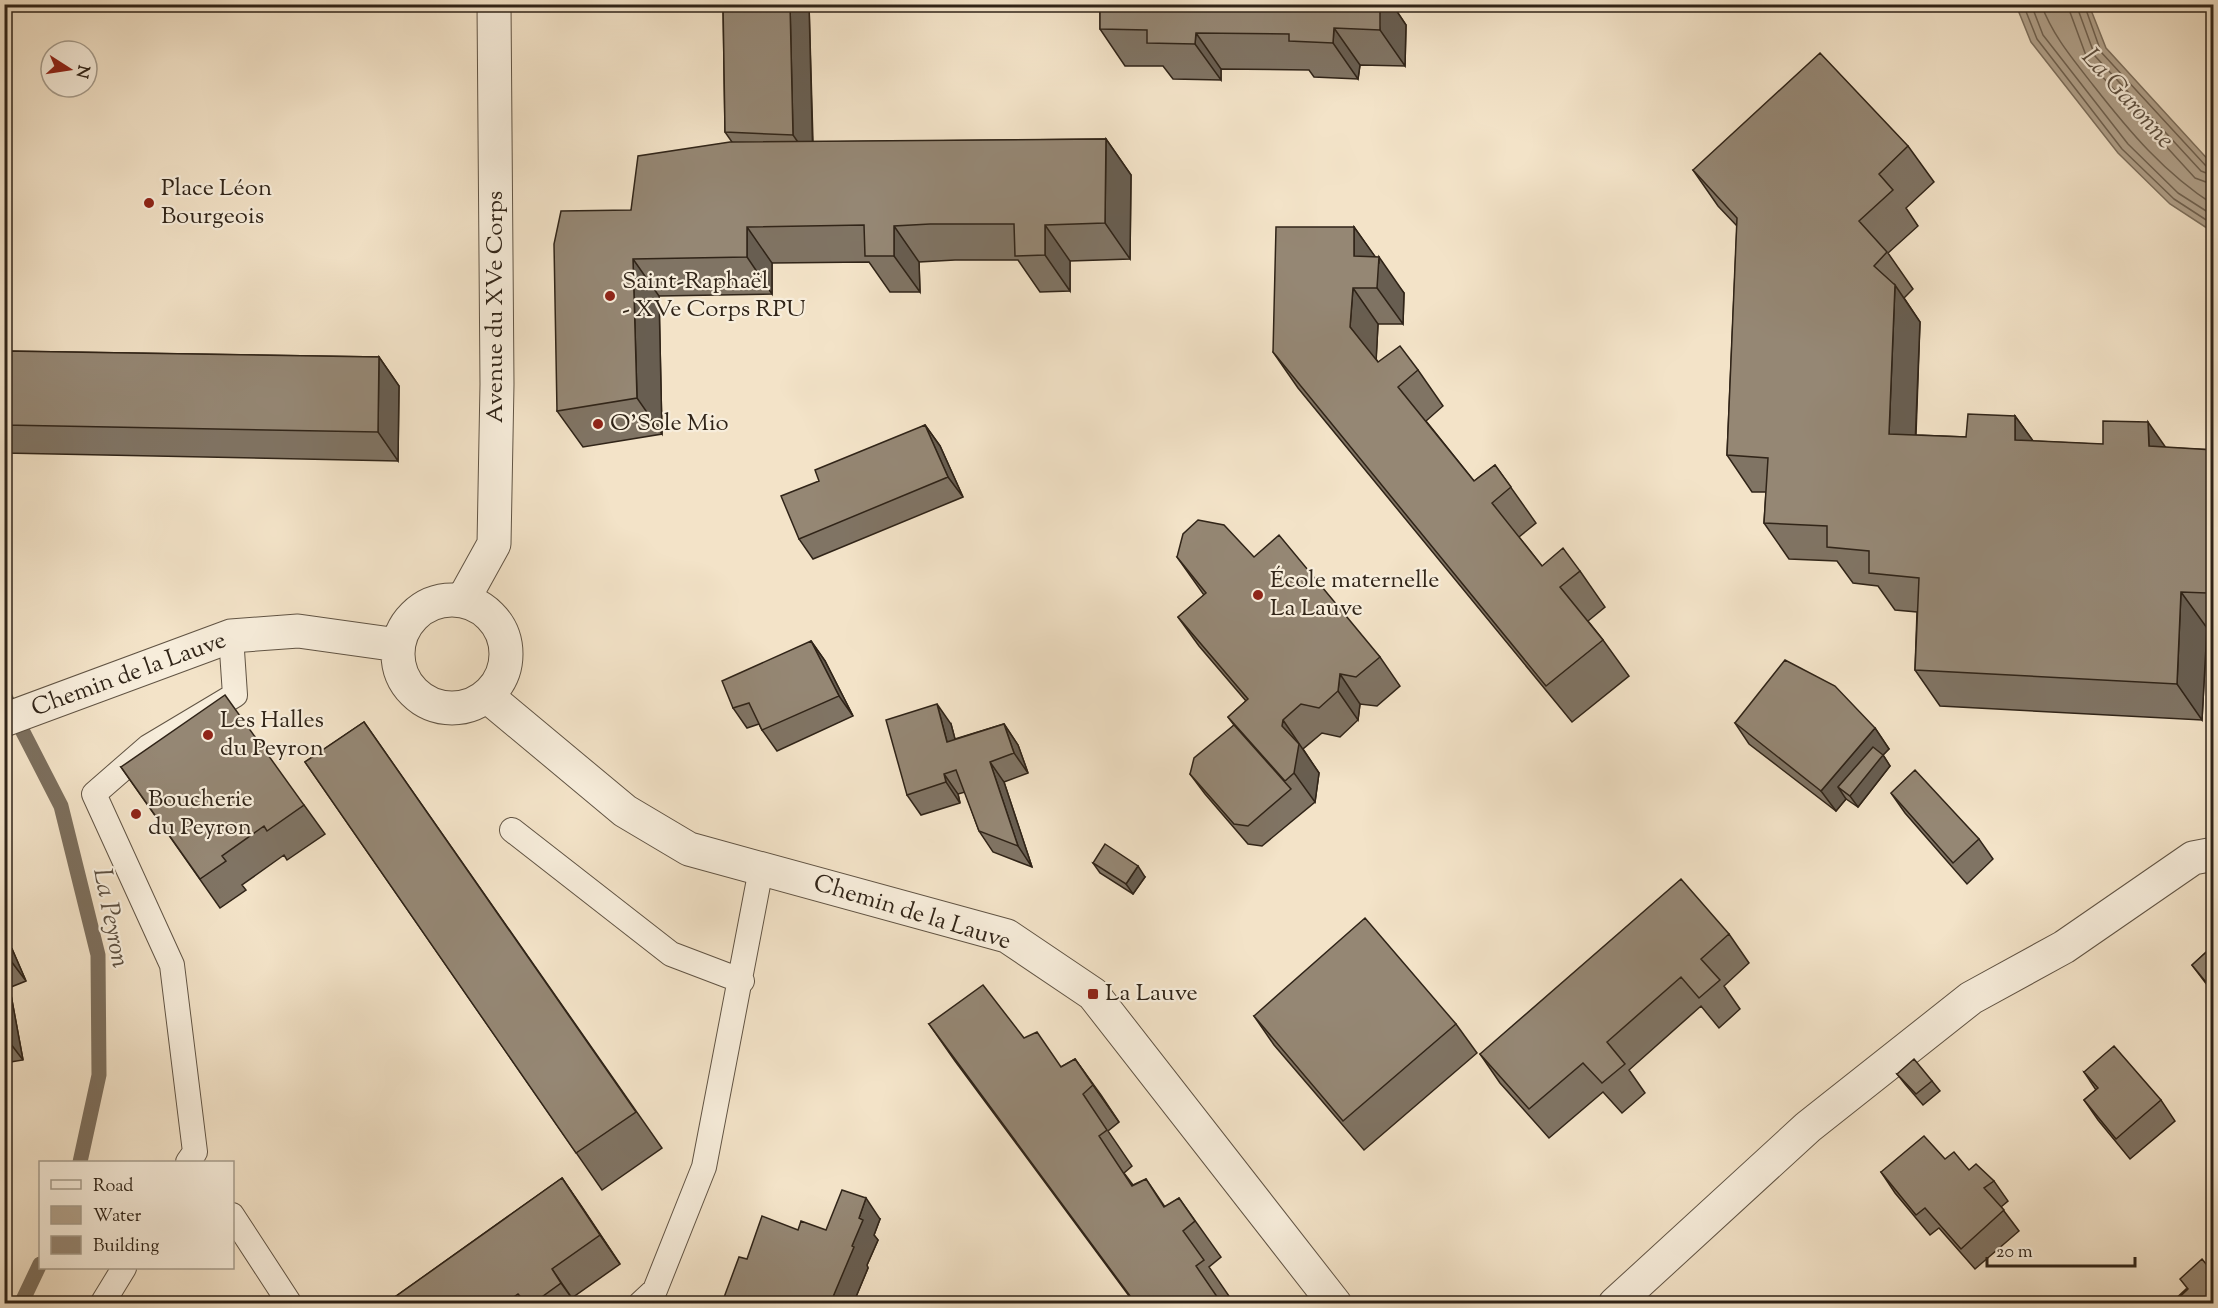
<svg xmlns="http://www.w3.org/2000/svg" width="2218" height="1308" font-family="'Sorts Mill Goudy',serif">
  <style>
    .water { fill: #b1a28c; stroke: #7d705e; stroke-width: 1.5 }
    .lines { fill: none; stroke-linecap: round; stroke-linejoin: round }
    .shore { stroke: #706352; stroke-width: 1.5 }
    .stream { stroke: #7d705e; stroke-width: 15 }
    .lane-casing { stroke: #615444; stroke-width: 26 }
    .street-casing { stroke: #615444; stroke-width: 35 }
    .lane { stroke: #f7eddb; stroke-width: 24 }
    .street { stroke: #f7eddb; stroke-width: 33 }
    .wall { fill: #807464; stroke: #302418; stroke-width: 1.5 }
    .shaded-wall { fill: #685e51; stroke: #302418; stroke-width: 1.5 }
    .building { fill: #958774; stroke: #302418; stroke-width: 1.5 }
    .poi-dot { fill: #8f2418; stroke: #f7eddb; stroke-width: 2 }
    .labels { text-anchor: middle; dominant-baseline: central; stroke-width: 4.5; stroke-linejoin: round; paint-order: stroke }
    .poi-label { font-size: 24px; fill: #302418; stroke: #f7eddb; text-anchor: start }
    .street-label { font-size: 24px; fill: #302418; stroke: #f7eddb }
    .water-label { font-size: 26px; font-style: italic; fill: #5d5041; stroke: #f7eddb }
  </style>
  <rect width="100%" height="100%" fill="#f3e3c8"/>
  <filter id="stains"><feTurbulence type="fractalNoise" baseFrequency=".00333" numOctaves="4"/><feColorMatrix values="0 0 0 0 .2 0 0 0 0 .09 0 0 0 0 .02 0 0 0 .5 -.17"/></filter>
  <radialGradient id="worn" r=".72"><stop offset=".6" stop-color="#630" stop-opacity="0"/><stop offset="1" stop-color="#630" stop-opacity=".3"/></radialGradient>
  <path class="water" d="M 2016,5 L 2089,5 L 2106,48 L 2213,165 L 2213,232 L 2170,204 L 2118,153 L 2031,42 Z"/>
  <g class="lines">
    <path class="shore" d="M 2023,4 L 2037,39 L 2122,149 L 2174,199 L 2214,225
      M 2031,4 L 2043,35 L 2128,144 L 2178,193 L 2214,216
      M 2041,4 C 2053,36 2072,58 2093,85 C 2129,131 2164,173 2214,205
      M 2067,4 L 2088,61 L 2195,178 L 2214,185
      M 2076,4 L 2095,56 L 2201,171 L 2214,176
      M 2084,4 L 2101,52 L 2206,166 L 2214,168"/>
    <path class="stream" d="M 4,695 L 61,806 L 98,955 L 99,1075 L 80,1162
      M 21,1304 L 40,1264"/>
    <g class="lane-casing">
      <path id="lane" d="M 512,830 L 671,954 L 742,981
        M 188,1162 L 195,1152 L 172,965 L 94,794 L 148,747 L 235,695 L 231,636
        M 232,1215 L 290,1304
        M 102,1304 L 124,1268
        M 640,1304 L 655,1290 L 704,1167 L 761,869"/>
    </g>
    <g class="street-casing">
      <path id="street" d="M398 654a54 54 0 1 1 108 0a54 54 0 1 1-108 0Z
        M 463,600 L 494,544 L 497,384 L 494,4
        M 487,696 L 625,811 L 689,849 L 1007,936 L 1093,994 L 1335,1304
        M 4,720 L 231,636 L 298,631 L 398,645
        M 1615,1304 L 1808,1127 L 1971,998 L 2064,947 L 2193,858 L 2214,854"/>
    </g>
    <use href="#lane" class="lane"/>
    <use href="#street" class="street"/>
  </g>
  <path class="wall" d="M 723,4 L 809,4 L 813,142 L 1106,139 L 1131,175 L 1130,259 L 1070,261 L 1070,291 L 1040,292 L 1018,260 L 955,260 L 919,262 L 920,292 L 890,292 L 869,262 L 772,263 L 772,294 L 659,296 L 662,434 L 583,447 L 557,411 L 631,210 L 732,142 L 725,132 Z
    M 1100,4 L 1392,4 L 1406,25 L 1405,66 L 1360,65 L 1358,79 L 1314,77 L 1309,70 L 1221,69 L 1221,80 L 1173,79 L 1163,66 L 1125,66 L 1100,29 Z
    M 1908,146 L 1934,182 L 1906,208 L 1918,226 L 1888,253 L 1913,289 L 1904,298 L 1920,322 L 1916,435 L 1966,437 L 2015,416 L 2033,441 L 2214,450 L 2214,628 L 2207,628 L 2202,720 L 1940,706 L 1915,670 L 1917,612 L 1895,610 L 1878,586 L 1853,583 L 1837,561 L 1789,559 L 1764,523 L 1766,492 L 1752,492 L 1727,455 L 1737,226 L 1718,206 L 1693,170 Z
    M 1354,227 L 1375,257 L 1404,293 L 1403,324 L 1378,324 L 1376,359 L 1378,362 L 1418,370 L 1443,406 L 1426,421 L 1474,481 L 1495,465 L 1536,523 L 1519,537 L 1542,566 L 1580,571 L 1605,607 L 1588,621 L 1603,640 L 1629,676 L 1572,722 L 1298,388 L 1273,352 Z
    M 4,351 L 379,357 L 399,386 L 398,461 L 4,453 Z
    M 925,425 L 940,446 L 963,497 L 813,559 L 799,539 L 819,481 Z
    M 1177,557 L 1254,557 L 1380,657 L 1400,686 L 1377,706 L 1360,704 L 1358,720 L 1340,737 L 1322,733 L 1303,749 L 1319,773 L 1315,802 L 1262,846 L 1248,844 L 1205,794 L 1190,774 L 1234,725 L 1228,717 L 1246,701 L 1199,646 L 1178,617 L 1204,595 Z
    M 811,641 L 825,661 L 853,716 L 777,751 L 762,730 L 759,724 L 747,728 L 733,708 Z
    M 364,722 L 662,1148 L 602,1190 L 305,762 Z
    M 1735,723 L 1875,728 L 1889,749 L 1883,755 L 1890,766 L 1858,807 L 1846,799 L 1836,811 L 1749,744 Z
    M 951,724 L 955,739 L 1004,724 L 1018,745 L 1028,773 L 1004,782 L 1032,867 L 993,852 L 979,831 L 965,792 L 958,794 L 960,803 L 921,815 L 907,795 Z
    M 121,767 L 304,805 L 325,834 L 287,860 L 284,855 L 242,885 L 246,890 L 220,908 Z
    M 1891,793 L 1979,839 L 1993,859 L 1967,884 L 1905,813 Z
    M 1093,863 L 1145,877 L 1133,894 L 1100,873 Z
    M 1729,934 L 1749,963 L 1724,986 L 1740,1009 L 1719,1028 L 1701,1006 L 1629,1070 L 1645,1093 L 1622,1113 L 1603,1092 L 1549,1138 L 1500,1083 L 1480,1054 Z
    M 4,939 L 12,949 L 26,981 L 11,987 L 9,984 L 23,1060 L 4,1063 Z
    M 2214,945 L 2214,994 L 2192,965 Z
    M 1254,1016 L 1456,1024 L 1477,1053 L 1364,1150 L 1274,1045 Z
    M 929,1024 L 1024,1038 L 1061,1067 L 1075,1059 L 1119,1122 L 1108,1131 L 1132,1166 L 1124,1173 L 1133,1185 L 1146,1179 L 1165,1207 L 1179,1198 L 1221,1257 L 1209,1267 L 1229,1296 L 1221,1302 L 1222,1304 L 1135,1304 L 955,1061 Z
    M 2084,1072 L 2161,1100 L 2175,1121 L 2130,1159 L 2098,1120 L 2084,1100 L 2096,1090 Z
    M 1897,1074 L 1932,1081 L 1940,1091 L 1923,1105 L 1905,1084 Z
    M 1945,1159 L 1994,1181 L 2008,1201 L 2001,1207 L 2019,1231 L 1975,1269 L 1939,1228 L 1930,1235 L 1895,1193 L 1881,1172 Z
    M 562,1178 L 620,1264 L 572,1298 L 576,1304 L 385,1304 Z
    M 880,1219 L 874,1235 L 878,1240 L 867,1265 L 868,1268 L 853,1304 L 726,1304 L 723,1300 L 747,1259 L 798,1230 L 826,1230 Z"/>
  <path class="shaded-wall" d="M 790,4 L 809,4 L 813,164 L 793,135 Z
    M 1376,4 L 1392,4 L 1406,25 L 1405,66 L 1380,30 Z
    M 1334,28 L 1360,65 L 1358,79 L 1333,43 Z
    M 1196,33 L 1221,69 L 1221,80 L 1195,44 Z
    M 1106,139 L 1131,175 L 1130,259 L 1105,223 Z
    M 1045,225 L 1070,261 L 1070,291 L 1045,255 Z
    M 894,226 L 919,262 L 920,292 L 894,256 Z
    M 747,227 L 772,263 L 772,294 L 747,257 Z
    M 1354,227 L 1379,262 L 1379,257 L 1404,293 L 1403,324 L 1354,256 Z
    M 633,259 L 659,296 L 662,434 L 637,398 Z
    M 1895,285 L 1920,322 L 1914,470 L 1889,434 Z
    M 1353,288 L 1378,324 L 1376,363 L 1350,327 Z
    M 379,357 L 399,386 L 398,461 L 378,432 Z
    M 2015,416 L 2041,452 L 2015,440 Z
    M 2148,422 L 2173,458 L 2149,446 Z
    M 925,425 L 940,446 L 963,497 L 948,477 Z
    M 2210,540 L 2214,544 L 2214,602 L 2207,593 Z
    M 2181,592 L 2207,628 L 2202,720 L 2177,684 Z
    M 811,641 L 825,661 L 853,716 L 839,696 Z
    M 1340,674 L 1360,704 L 1358,720 L 1338,691 Z
    M 937,704 L 951,724 L 961,762 L 947,742 Z
    M 1283,720 L 1319,773 L 1315,802 L 1294,773 L 1282,726 Z
    M 1004,724 L 1018,745 L 1028,773 L 1014,753 Z
    M 1875,728 L 1889,749 L 1883,755 L 1890,766 L 1858,807 L 1850,796 L 1838,787 L 1846,799 L 1836,811 L 1821,791 Z
    M 990,762 L 1004,782 L 1032,867 L 1018,846 Z
    M 944,774 L 958,794 L 960,803 L 946,782 Z
    M 1138,866 L 1145,877 L 1133,894 L 1126,884 Z
    M 4,939 L 12,949 L 26,981 L 11,961 L 4,945 Z
    M 4,978 L 9,984 L 23,1060 L 4,1035 Z
    M 1075,1059 L 1101,1095 L 1119,1122 Z
    M 562,1178 L 582,1207 L 620,1264 L 600,1235 Z
    M 866,1198 L 880,1219 L 874,1235 L 878,1240 L 867,1265 L 868,1268 L 853,1304 L 830,1304 L 852,1246 L 859,1218 Z
    M 552,1269 L 576,1304 L 561,1283 Z
    M 798,1298 L 802,1304 L 796,1304 Z"/>
  <path class="building" d="M 723,4 L 790,4 L 793,135 L 725,132 Z
    M 1100,4 L 1380,4 L 1380,30 L 1334,28 L 1333,43 L 1289,41 L 1289,34 L 1196,33 L 1195,44 L 1147,43 L 1147,30 L 1100,29 Z
    M 1820,53 L 1908,146 L 1879,174 L 1893,190 L 1859,221 L 1887,252 L 1874,266 L 1895,285 L 1889,434 L 1966,437 L 1968,414 L 2015,416 L 2015,440 L 2103,444 L 2103,421 L 2148,422 L 2149,446 L 2214,450 L 2213,493 L 2214,493 L 2214,540 L 2210,540 L 2207,593 L 2181,592 L 2177,684 L 1915,670 L 1919,578 L 1869,573 L 1869,551 L 1827,547 L 1827,526 L 1764,523 L 1768,458 L 1727,455 L 1737,218 L 1693,170 Z
    M 1106,139 L 1105,223 L 1045,225 L 1045,255 L 1015,256 L 1014,224 L 930,224 L 894,226 L 894,256 L 865,256 L 864,225 L 747,227 L 747,257 L 633,259 L 637,398 L 557,411 L 554,244 L 561,211 L 631,210 L 638,156 L 730,142 Z
    M 1276,227 L 1354,227 L 1354,256 L 1379,257 L 1377,288 L 1353,288 L 1350,327 L 1378,362 L 1400,346 L 1418,370 L 1398,387 L 1474,481 L 1495,465 L 1511,487 L 1492,503 L 1542,566 L 1563,548 L 1580,571 L 1560,587 L 1603,640 L 1546,686 L 1273,352 Z
    M 4,351 L 379,357 L 378,432 L 4,425 Z
    M 925,425 L 948,477 L 799,539 L 781,496 L 819,481 L 815,470 Z
    M 1198,520 L 1224,525 L 1254,557 L 1279,535 L 1380,657 L 1356,677 L 1340,674 L 1338,691 L 1319,708 L 1301,704 L 1283,720 L 1282,726 L 1299,744 L 1294,773 L 1285,781 L 1228,717 L 1248,699 L 1178,617 L 1206,593 L 1177,557 L 1183,534 Z
    M 811,641 L 839,696 L 762,730 L 749,703 L 733,708 L 722,681 Z
    M 1785,660 L 1835,686 L 1875,728 L 1821,791 L 1735,723 Z
    M 225,695 L 304,805 L 267,831 L 264,826 L 222,856 L 226,861 L 200,879 L 121,767 Z
    M 937,704 L 947,742 L 1004,724 L 1014,753 L 990,762 L 1018,846 L 979,831 L 956,770 L 944,774 L 946,782 L 907,795 L 886,720 Z
    M 364,722 L 636,1112 L 576,1153 L 305,762 Z
    M 1234,725 L 1291,789 L 1248,826 L 1234,824 L 1190,774 L 1194,758 Z
    M 1873,747 L 1883,755 L 1850,796 L 1838,787 Z
    M 1915,770 L 1979,839 L 1953,863 L 1891,793 Z
    M 1105,844 L 1138,866 L 1126,884 L 1093,863 Z
    M 1681,879 L 1729,934 L 1701,959 L 1720,980 L 1699,998 L 1681,977 L 1607,1042 L 1625,1064 L 1602,1083 L 1583,1063 L 1529,1109 L 1480,1054 Z
    M 1365,918 L 1456,1024 L 1343,1121 L 1254,1016 Z
    M 4,945 L 11,961 L 4,964 Z
    M 2214,945 L 2214,992 L 2192,965 Z
    M 983,985 L 1024,1038 L 1037,1032 L 1061,1067 L 1075,1059 L 1093,1085 L 1083,1094 L 1107,1130 L 1099,1136 L 1132,1186 L 1146,1179 L 1164,1207 L 1179,1198 L 1195,1221 L 1183,1231 L 1204,1260 L 1196,1266 L 1222,1304 L 1136,1304 L 929,1024 Z
    M 2114,1046 L 2161,1100 L 2116,1139 L 2084,1100 L 2098,1088 L 2084,1072 Z
    M 1914,1059 L 1932,1081 L 1916,1094 L 1897,1074 Z
    M 1924,1136 L 1945,1159 L 1954,1152 L 1969,1170 L 1976,1164 L 1994,1181 L 1984,1188 L 2004,1210 L 1961,1249 L 1925,1208 L 1916,1215 L 1881,1172 Z
    M 562,1178 L 600,1235 L 552,1269 L 561,1283 L 532,1304 L 527,1304 L 518,1294 L 504,1304 L 385,1304 Z
    M 842,1190 L 866,1198 L 859,1218 L 863,1220 L 852,1246 L 854,1247 L 830,1304 L 812,1304 L 798,1298 L 796,1304 L 733,1304 L 723,1300 L 739,1257 L 747,1259 L 762,1216 L 798,1230 L 801,1221 L 826,1230 Z
    M 2202,1259 L 2210,1269 L 2214,1266 L 2214,1304 L 2172,1304 L 2188,1289 L 2180,1279 Z
    M 2186,1289 L 2187,1290 L 2172,1304 L 2170,1304 Z"/>
  <g class="poi-dot">
    <circle cx="149" cy="203" r="6"/>
    <circle cx="610" cy="296" r="6"/>
    <circle cx="598" cy="424" r="6"/>
    <circle cx="1258" cy="595" r="6"/>
    <circle cx="208" cy="735" r="6"/>
    <circle cx="136" cy="814" r="6"/>
    <rect x="1087" y="988" width="12" height="12" rx="3"/>
  </g>
  <g class="labels">
    <g class="poi-label">
      <text x="161" y="189">Place Léon<tspan x="161" dy="28">Bourgeois</tspan></text>
      <text x="622" y="282">Saint-Raphaël<tspan x="622" dy="28">- XVe Corps RPU</tspan></text>
      <text x="610" y="424">O’Sole Mio</text>
      <text x="1270" y="581">École maternelle<tspan x="1270" dy="28">La Lauve</tspan></text>
      <text x="220" y="721">Les Halles<tspan x="220" dy="28">du Peyron</tspan></text>
      <text x="148" y="800">Boucherie<tspan x="148" dy="28">du Peyron</tspan></text>
      <text x="1105" y="994">La Lauve</text>
    </g>
    <g class="street-label">
      <text transform="translate(496 307) rotate(-90)">Avenue du XVe Corps</text>
      <text transform="translate(129 675) rotate(-20)">Chemin de la Lauve</text>
      <text transform="translate(912 913) rotate(17)">Chemin de la Lauve</text>
    </g>
    <g class="water-label">
      <text transform="translate(2127 99) rotate(48)">La Garonne</text>
      <text transform="translate(110 918) rotate(79)">La Peyron</text>
    </g>
  </g>
  <rect width="2218" height="1308" fill="none" stroke="#f3e3c8" stroke-width="24"/>
  <rect x="6" y="6" width="2206" height="1296" fill="none" stroke="#302418" stroke-width="3"/>
  <rect x="12" y="12" width="2194" height="1284" fill="none" stroke="#302418" stroke-width="1.5"/>
  <rect x="39" y="1161" width="195" height="108" fill="#f7eddb" stroke="#a79d8d" stroke-width="1.5"/>
  <rect x="51" y="1180" width="30" height="9" fill="#f7eddb" stroke="#a79d8d" stroke-width="1.5"/>
  <text x="93" y="1191" font-size="18" fill="#302418">Road</text>
  <rect x="51" y="1206" width="30" height="18" fill="#b1a28c" stroke="#a79d8d" stroke-width="1.5"/>
  <text x="93" y="1221" font-size="18" fill="#302418">Water</text>
  <rect x="51" y="1236" width="30" height="18" fill="#958774" stroke="#a79d8d" stroke-width="1.5"/>
  <text x="93" y="1251" font-size="18" fill="#302418">Building</text>
  <g transform="translate(69 69) rotate(102)"><circle r="28" fill="#f7eddb" stroke="#a79d8d" stroke-width="1.5"/>
  <path d="M0-4.5L10 22L0 15L-10 22Z" fill="#8f2418"/>
  <text y="-9" font-size="16" font-weight="bold" text-anchor="middle" fill="#302418">N</text>
  </g>
  <path d="M1987 1257v9h148v-9" fill="none" stroke="#302418" stroke-width="3"/>
  <text x="1996" y="1257" font-size="18" fill="#302418" stroke="#f7eddb" stroke-width="4.5" paint-order="stroke">20 m</text>
  <rect width="100%" height="100%" filter="url(#stains)"/>
  <rect width="100%" height="100%" fill="url(#worn)"/>
</svg>
